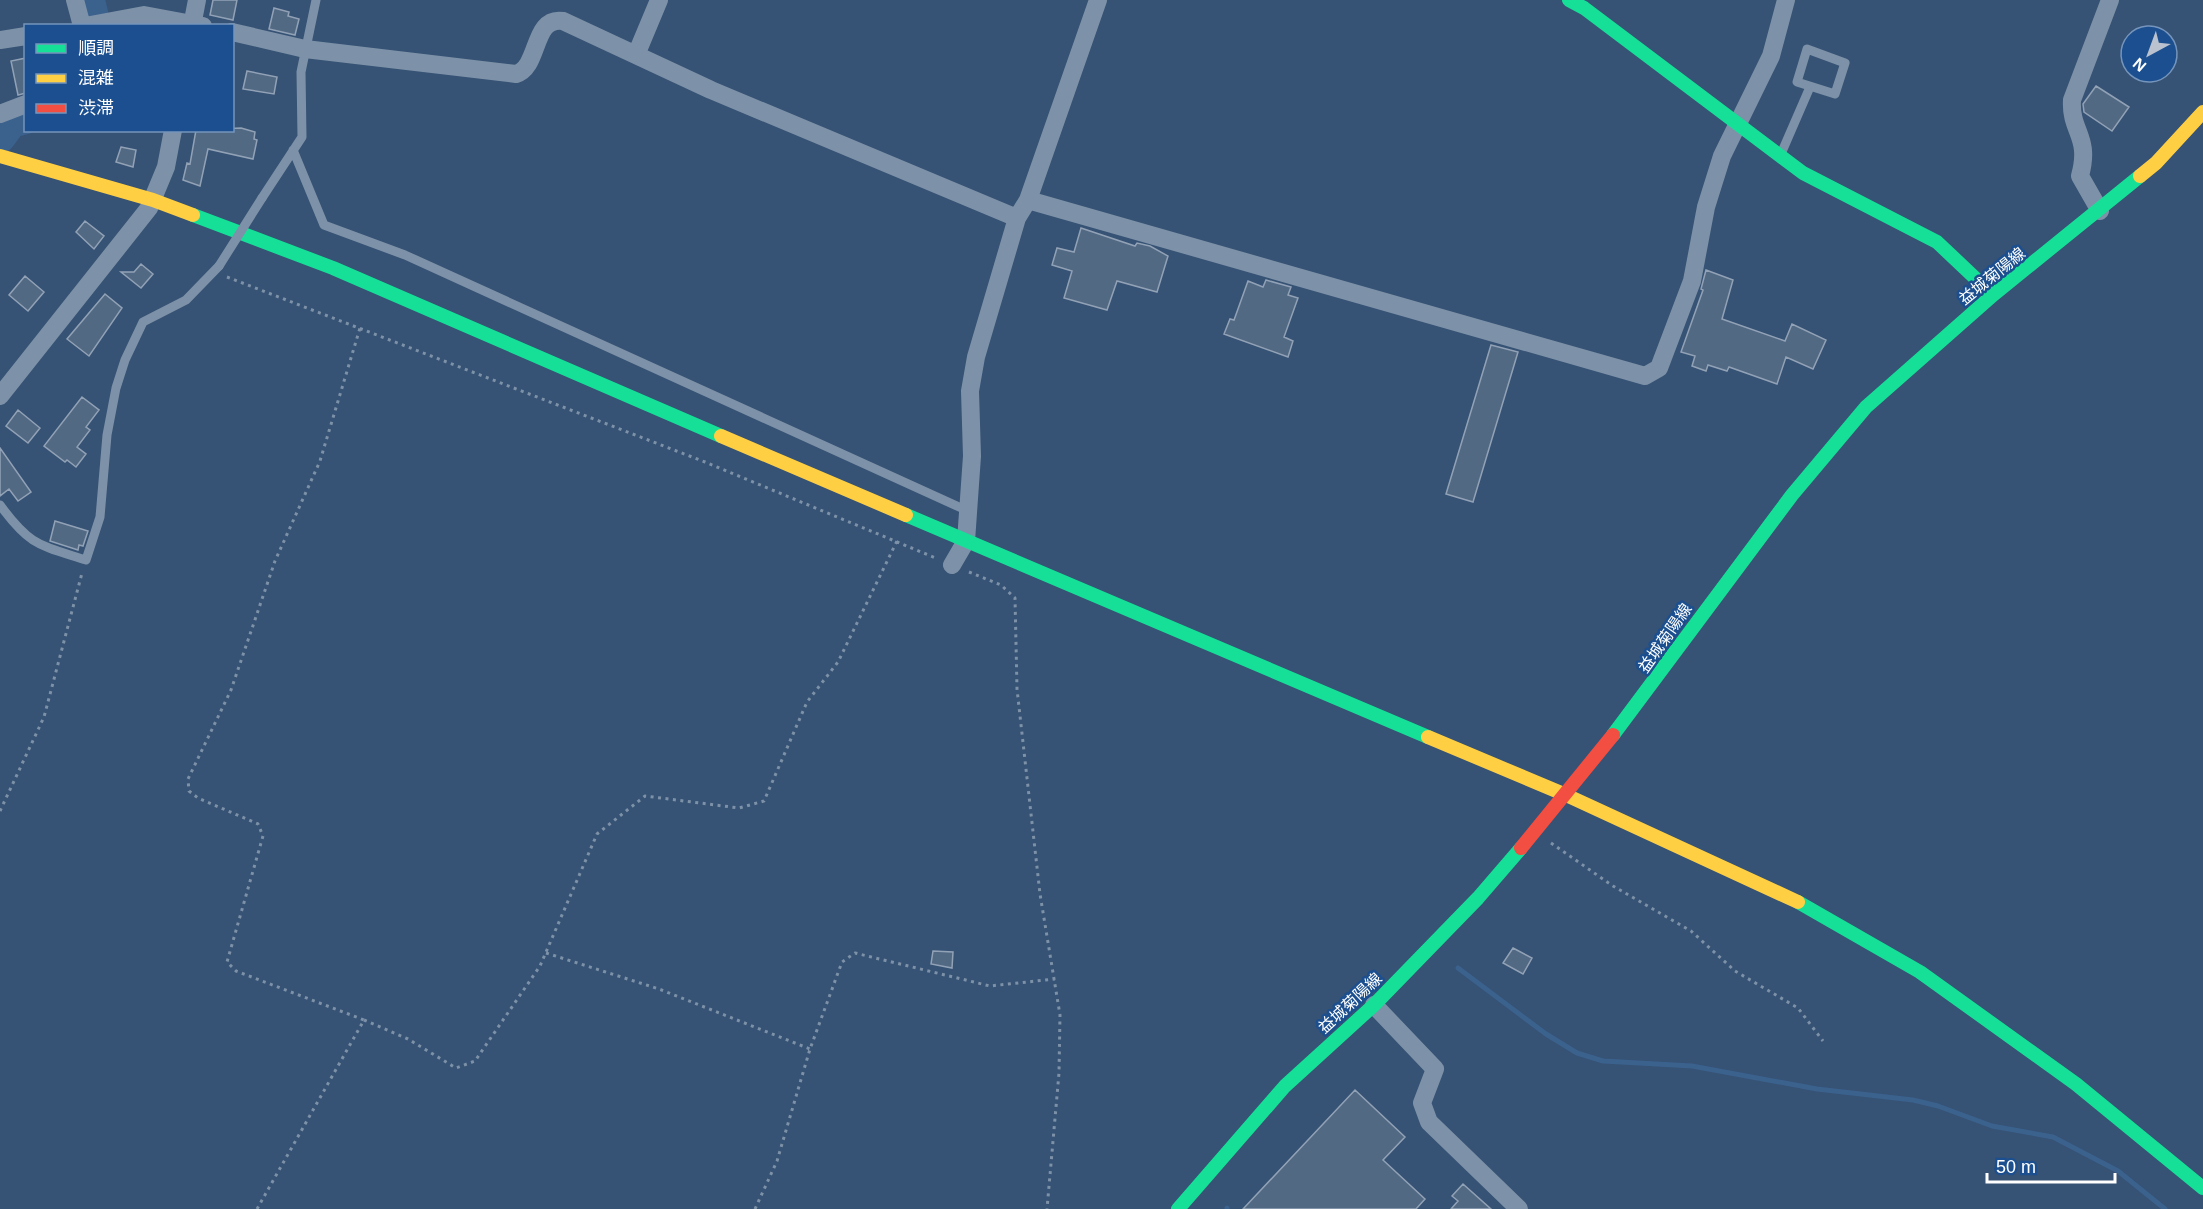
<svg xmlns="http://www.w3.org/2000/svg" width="2203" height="1209" font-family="Arial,'Noto Sans JP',sans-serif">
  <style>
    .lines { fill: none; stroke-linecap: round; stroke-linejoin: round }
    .stream { stroke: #3b618d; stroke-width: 5 }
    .river { stroke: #3b618d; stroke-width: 32 }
    .building { fill: #526984; stroke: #92a2b6; stroke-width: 1.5 }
    .path { stroke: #7d92a8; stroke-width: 3; stroke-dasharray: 3 4.5; stroke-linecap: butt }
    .lane { stroke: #7d92a8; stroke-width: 9 }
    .street { stroke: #7d92a8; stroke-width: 18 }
    .fast { stroke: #16e098; stroke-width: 14 }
    .slow { stroke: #ffcf43; stroke-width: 14 }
    .jam { stroke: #f24e42; stroke-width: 14 }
    .lane-bridge { stroke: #7d92a8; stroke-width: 9 }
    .labels { text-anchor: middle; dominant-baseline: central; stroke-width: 5; stroke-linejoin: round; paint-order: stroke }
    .street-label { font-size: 16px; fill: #fff; stroke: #1b4f8f }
  </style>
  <rect width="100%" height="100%" fill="#365274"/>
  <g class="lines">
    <path class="stream" d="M 1458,968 L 1546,1034 L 1577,1053 L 1603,1061 L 1692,1066 L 1817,1089 L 1913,1100 L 1938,1106 L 1992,1126 L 2053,1137 L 2118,1171 L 2165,1209
      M 1227,1208 L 1227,1209"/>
    <path class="river" d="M 89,0 L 95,26
      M 0,137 L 11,122 L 26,118"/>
  </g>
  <path class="building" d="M 213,0 L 237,0 L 233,20 L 210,15 Z
    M 274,8 L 289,12 L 288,16 L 299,19 L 295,35 L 269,29 Z
    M 26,58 L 26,93 L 18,95 L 11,61 Z
    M 247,71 L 277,77 L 274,94 L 243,89 Z
    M 2096,86 L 2129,107 L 2112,131 L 2084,112 L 2083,104 Z
    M 241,128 L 255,132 L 254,139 L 257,140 L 253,159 L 208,149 L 200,186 L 183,180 L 187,163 L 190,164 L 196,130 Z
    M 121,147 L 136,150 L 133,167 L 116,162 Z
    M 85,221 L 104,236 L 94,249 L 76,232 Z
    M 1081,228 L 1135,246 L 1137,243 L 1150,246 L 1168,256 L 1157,292 L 1117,281 L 1107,310 L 1064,298 L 1072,271 L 1052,265 L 1057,248 L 1074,252 Z
    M 141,264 L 153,274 L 141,288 L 121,272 L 134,272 Z
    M 1706,270 L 1733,280 L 1722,319 L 1785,341 L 1792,324 L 1826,340 L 1813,369 L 1786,357 L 1777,384 L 1729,367 L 1727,371 L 1708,365 L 1706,371 L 1692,366 L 1695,356 L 1681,352 L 1703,290 L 1701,289 Z
    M 25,276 L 44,292 L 28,311 L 9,295 Z
    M 1266,280 L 1291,287 L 1288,295 L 1298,298 L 1284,337 L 1293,341 L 1288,357 L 1224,334 L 1230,319 L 1234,320 L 1248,281 L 1263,287 Z
    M 105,294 L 122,308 L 89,356 L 67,339 Z
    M 1491,345 L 1518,352 L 1473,502 L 1446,494 Z
    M 82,397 L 99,410 L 86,427 L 90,430 L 77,447 L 86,454 L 76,467 L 67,460 L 65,462 L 44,446 Z
    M 18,410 L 40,428 L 28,443 L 6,426 Z
    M 0,448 L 31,492 L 18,501 L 9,489 L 0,496 Z
    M 55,521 L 88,531 L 83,546 L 79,545 L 78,550 L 50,541 Z
    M 1513,948 L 1532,958 L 1523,974 L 1503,963 Z
    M 933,951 L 953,952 L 952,968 L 931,964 Z
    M 1355,1090 L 1405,1137 L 1383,1160 L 1425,1199 L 1416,1209 L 1243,1209 Z
    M 1463,1184 L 1491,1209 L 1451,1209 L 1458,1201 L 1452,1196 Z"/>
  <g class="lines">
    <path class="path" d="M 227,277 L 705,462 L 938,559
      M 969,572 L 1001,585 L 1015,598 L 1017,689 L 1040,894 L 1060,1015 L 1059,1073 L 1047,1209
      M 0,811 L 44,717 L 82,573
      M 1551,843 L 1613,886 L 1691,931 L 1735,971 L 1798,1008 L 1823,1041
      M 546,953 L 659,989 L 810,1049
      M 364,1020 L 408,1039 L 456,1068 L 475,1061 L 540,966 L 597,834 L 645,796 L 739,808 L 764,801 L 807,702 L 838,662 L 897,541
      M 257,1209 L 364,1020 L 236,971 L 227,962 L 263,836 L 258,824 L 198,798 L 189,791 L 188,779 L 231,690 L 275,561 L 320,461 L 360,328
      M 755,1209 L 777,1161 L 810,1049 L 842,962 L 855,953 L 990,986 L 1055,979"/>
    <path class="lane" d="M 1807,49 L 1845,63 L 1835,94 L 1797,82 Z
      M 293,150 L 324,225 L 405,255 L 968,511
      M 1781,154 L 1810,87
      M 262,198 L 302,137 L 301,72 L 316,0
      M 0,505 C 30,546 39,545 86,560 L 100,517 L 107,435 L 116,388 L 125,360 L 143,322 L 186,300 L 219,266"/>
    <path class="street" d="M 75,0 L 82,26
      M 85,26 L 144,15 L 203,26
      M 192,26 L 197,0
      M 232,32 L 305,49 L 516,74 C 540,67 532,16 563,21 L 711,90 L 1017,218
      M 0,40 L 26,36
      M 636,55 L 659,0
      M 0,114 L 26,104
      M 1028,200 L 1645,376 L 1659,368 L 1692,281 L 1706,207 L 1722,156 L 1771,56 L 1786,0
      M 2100,211 L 2080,176 C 2091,136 2070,132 2072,100 L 2110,0
      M 0,396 L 149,208 L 166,167 L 173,130
      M 952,565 L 966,541 L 972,456 L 970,391 L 976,357 L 1017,218 L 1028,200 L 1098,0
      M 1374,1005 L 1435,1069 L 1422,1103 L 1429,1122 L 1519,1209"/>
    <path class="fast" d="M 1569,0 L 1584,8 L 1803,173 L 1937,242 L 1993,295
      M 193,215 L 333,268 L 721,436
      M 906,515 L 1428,737
      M 1613,735 L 1792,495 L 1866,407 L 1993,295 L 2140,176
      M 1798,902 L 1920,972 L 2076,1084 L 2203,1188
      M 1178,1209 L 1285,1086 L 1374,1005 L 1478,898 L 1521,848"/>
    <path class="slow" d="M 0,156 L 153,200 L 193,215
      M 2140,176 L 2156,163 L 2203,112
      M 721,436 L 906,515
      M 1428,737 L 1566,795 L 1798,902"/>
    <path class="jam" d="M 1521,848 L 1613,735"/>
    <path class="lane-bridge" d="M 219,266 L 262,198"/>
  </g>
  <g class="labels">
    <g class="street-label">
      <text transform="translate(1992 276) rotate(-39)">益城菊陽線</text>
      <text transform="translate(1665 638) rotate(-55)">益城菊陽線</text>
      <text transform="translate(1350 1003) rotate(-43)">益城菊陽線</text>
    </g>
  </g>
  <rect x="24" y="24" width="210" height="108" fill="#1b4f8f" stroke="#7695bc" stroke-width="1.5"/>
  <rect x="36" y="44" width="30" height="9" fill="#16e098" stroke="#7695bc" stroke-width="1.5"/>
  <text x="78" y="54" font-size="18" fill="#ffffff">順調</text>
  <rect x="36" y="74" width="30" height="9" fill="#ffcf43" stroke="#7695bc" stroke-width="1.5"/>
  <text x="78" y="84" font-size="18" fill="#ffffff">混雑</text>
  <rect x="36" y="104" width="30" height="9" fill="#f24e42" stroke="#7695bc" stroke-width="1.5"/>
  <text x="78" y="114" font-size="18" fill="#ffffff">渋滞</text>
  <g transform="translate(2149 54) rotate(221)"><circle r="28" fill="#1b4f8f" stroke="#7695bc" stroke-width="1.5"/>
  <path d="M0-4.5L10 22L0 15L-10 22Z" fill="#b9c2ce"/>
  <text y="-9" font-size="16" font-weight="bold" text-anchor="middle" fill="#ffffff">N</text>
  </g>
  <path d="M1987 1173v9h128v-9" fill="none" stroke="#ffffff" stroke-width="3"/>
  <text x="1996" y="1173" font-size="18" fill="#ffffff" stroke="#1b4f8f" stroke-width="4.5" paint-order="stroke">50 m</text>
</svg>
